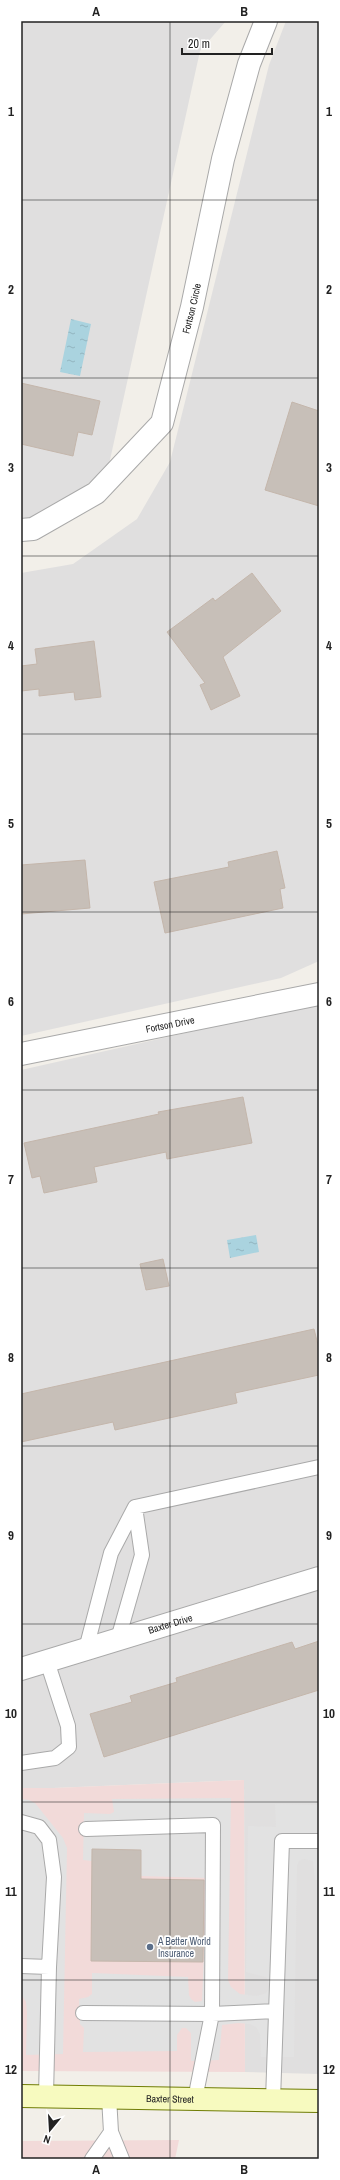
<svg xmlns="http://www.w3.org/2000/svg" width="340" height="2180" font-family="'Archivo Narrow',sans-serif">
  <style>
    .residential { fill: #e0dfdf }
    .commercial { fill: #f2dad9 }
    .parking { fill: #e2e2e2 }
    .water { fill: url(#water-ripples) }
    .building { fill: #c7bfb8; stroke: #c4b6ab }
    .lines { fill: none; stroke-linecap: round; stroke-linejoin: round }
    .service-casing { stroke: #a9a9a9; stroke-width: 16 }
    .minor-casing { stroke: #a9a9a9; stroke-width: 24 }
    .secondary-casing { stroke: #707d05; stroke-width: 24 }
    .service { stroke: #fff; stroke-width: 14 }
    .minor { stroke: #fff; stroke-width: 22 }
    .secondary { stroke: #f7fabf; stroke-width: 22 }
    .grid { fill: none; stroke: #222; stroke-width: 1; stroke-opacity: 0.55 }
    .service-dot { fill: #5c6f8a; stroke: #fff; stroke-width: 1.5 }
    .labels { text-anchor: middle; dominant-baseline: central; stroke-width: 3.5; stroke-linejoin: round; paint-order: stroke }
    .street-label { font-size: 10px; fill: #222; stroke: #fff }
    .service-label { font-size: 10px; fill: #4e5e75; stroke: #fff; text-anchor: start }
    .neatline { fill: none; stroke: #222; stroke-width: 1.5 }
    .grid-label { font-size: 13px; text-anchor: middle; font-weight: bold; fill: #222 }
  </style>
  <defs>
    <pattern id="water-ripples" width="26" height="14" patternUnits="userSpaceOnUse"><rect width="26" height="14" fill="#aad3df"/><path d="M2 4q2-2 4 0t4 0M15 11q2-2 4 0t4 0" fill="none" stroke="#92b5bf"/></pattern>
  </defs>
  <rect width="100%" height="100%" fill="#f2efe9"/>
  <path class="residential" d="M 21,21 L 226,21 L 200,51 L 108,469 L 35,522 L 21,522 Z
    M 286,21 L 319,21 L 319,961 L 281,978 L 21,1036 L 21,573 L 73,564 L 137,519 L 170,462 L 269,65 Z
    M 319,996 L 319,2074 L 245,2072 L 244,1780 L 54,1788 L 21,1788 L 21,1070 L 252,1018 Z"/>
  <path class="commercial" d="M 244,1780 L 245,2072 L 21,2071 L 21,1788 L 54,1788 Z
    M 179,2140 L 175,2159 L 21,2159 L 21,2141 Z"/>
  <path class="parking" d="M 231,1798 L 228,1980 L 231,1987 L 240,1994 L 257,1996 L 266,1993 L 270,1986 L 266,1977 L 246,1972 L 248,1826 L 276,1827 L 275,1804 L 319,1805 L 319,1880 L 315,1880 L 313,1861 L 303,1859 L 299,1861 L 297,1866 L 294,2057 L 261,2057 L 260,2034 L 256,2027 L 250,2024 L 238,2023 L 222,2025 L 219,2060 L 191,2061 L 191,2033 L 186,2028 L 182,2028 L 177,2035 L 177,2051 L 83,2052 L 84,2028 L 80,2024 L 79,1999 L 88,1997 L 92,1994 L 92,1973 L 188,1977 L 189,1995 L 191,1999 L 195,2002 L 202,2001 L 207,1878 L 141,1876 L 141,1850 L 93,1849 L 92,1861 L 83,1860 L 84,1813 L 110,1814 L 114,1812 L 112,1799 Z
    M 21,1799 L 29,1800 L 35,1803 L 63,1838 L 67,1848 L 63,2054 L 26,2055 L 27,2013 L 26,2002 L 21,1994 Z"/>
  <path class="water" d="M 71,319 L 91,324 L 80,376 L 60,372 Z
    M 256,1235 L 259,1252 L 230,1258 L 227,1240 Z"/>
  <path class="building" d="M 21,383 L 100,401 L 92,435 L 78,432 L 73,456 L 21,444 Z
    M 292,402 L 319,411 L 319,506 L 265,490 Z
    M 252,573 L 281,611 L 223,657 L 240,696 L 211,710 L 200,685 L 205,683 L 167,632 L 213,598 L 215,601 Z
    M 94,641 L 101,697 L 75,700 L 74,692 L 39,696 L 39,689 L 21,691 L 21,666 L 37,664 L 35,649 Z
    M 277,851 L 285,888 L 280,889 L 283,908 L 165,933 L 154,882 L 229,867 L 228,862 Z
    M 85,860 L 90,908 L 21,914 L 21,865 Z
    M 243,1097 L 252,1143 L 167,1159 L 166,1152 L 94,1167 L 97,1182 L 44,1193 L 40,1176 L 32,1178 L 24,1143 L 159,1114 L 158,1112 Z
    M 163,1259 L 169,1286 L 146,1290 L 140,1264 Z
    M 314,1329 L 319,1349 L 319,1375 L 235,1393 L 237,1403 L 115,1430 L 113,1422 L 21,1442 L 21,1394 Z
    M 319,1641 L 319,1690 L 104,1757 L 90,1714 L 132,1702 L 130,1696 L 177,1682 L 176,1678 L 292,1642 L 295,1649 Z
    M 92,1849 L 141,1850 L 141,1879 L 204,1880 L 203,1962 L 91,1961 Z"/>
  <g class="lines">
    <g class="service-casing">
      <path id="service" d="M 118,1639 L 142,1555 L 135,1507
        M 86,1649 L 111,1553 L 135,1507 L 319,1467
        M 21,1763 L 55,1758 L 69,1747 L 68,1726 L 47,1661
        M 21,1822 L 39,1827 L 49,1840 L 54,1877 L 49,1967 L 46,2096
        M 86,1829 L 213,1825 L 212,2014 L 195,2099
        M 21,1966 L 49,1967
        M 83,2013 L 212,2014 L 276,2011
        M 109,2097 L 111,2132 L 122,2159
        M 273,2100 L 282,1841 L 319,1841
        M 92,2159 L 111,2132"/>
    </g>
    <g class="minor-casing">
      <g id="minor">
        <path id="s1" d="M 21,530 L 33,529 L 96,493 L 162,423 L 192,307 L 223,159 L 249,64 L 266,21"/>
        <path id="s2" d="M 21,1054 L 319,994"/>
        <path id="s3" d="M 21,1669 L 319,1578"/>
      </g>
    </g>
    <g class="secondary-casing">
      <g id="secondary">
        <path id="s4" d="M 21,2096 L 319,2101"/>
      </g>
    </g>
    <use href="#service" class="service"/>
    <use href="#minor" class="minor"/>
    <use href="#secondary" class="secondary"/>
  </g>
  <path class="grid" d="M 170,21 L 170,2159M 21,200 L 319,200M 21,378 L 319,378M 21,556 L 319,556M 21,734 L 319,734M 21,912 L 319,912M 21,1090 L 319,1090M 21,1268 L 319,1268M 21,1446 L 319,1446M 21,1624 L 319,1624M 21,1802 L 319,1802M 21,1980 L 319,1980"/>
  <circle class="service-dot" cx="150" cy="1947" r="4"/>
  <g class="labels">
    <g class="street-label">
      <text stroke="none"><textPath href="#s1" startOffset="299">Fortson Circle</textPath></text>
      <text stroke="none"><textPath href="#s2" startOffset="152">Fortson Drive</textPath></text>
      <text stroke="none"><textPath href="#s3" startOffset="156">Baxter Drive</textPath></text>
      <text stroke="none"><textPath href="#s4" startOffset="149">Baxter Street</textPath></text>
    </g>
    <g class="service-label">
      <text x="158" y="1941">A Better World<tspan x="158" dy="12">Insurance</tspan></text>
    </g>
  </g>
  <rect width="340" height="2180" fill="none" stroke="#ffffff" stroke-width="44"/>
  <g transform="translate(50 2130) rotate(198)" stroke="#ffffff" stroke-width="3" paint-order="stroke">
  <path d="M0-3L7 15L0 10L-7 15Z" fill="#222222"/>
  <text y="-6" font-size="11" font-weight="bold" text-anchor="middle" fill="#222222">N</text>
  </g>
  <path d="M182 48v6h90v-6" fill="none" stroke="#222222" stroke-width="2"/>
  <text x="188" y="48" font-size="12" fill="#222222" stroke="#ffffff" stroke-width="3" paint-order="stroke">20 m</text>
  <rect x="22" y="22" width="296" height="2136" class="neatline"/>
  <g class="grid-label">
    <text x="96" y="16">A</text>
    <text x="244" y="16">B</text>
    <text x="11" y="116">1</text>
    <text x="329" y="116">1</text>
    <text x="11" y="294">2</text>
    <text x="329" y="294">2</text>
    <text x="11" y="472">3</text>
    <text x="329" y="472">3</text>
    <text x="11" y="650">4</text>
    <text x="329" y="650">4</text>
    <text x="11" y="828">5</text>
    <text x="329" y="828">5</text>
    <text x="11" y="1006">6</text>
    <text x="329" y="1006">6</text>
    <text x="11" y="1184">7</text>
    <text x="329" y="1184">7</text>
    <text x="11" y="1362">8</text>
    <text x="329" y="1362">8</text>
    <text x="11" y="1540">9</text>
    <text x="329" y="1540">9</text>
    <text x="11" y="1718">10</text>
    <text x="329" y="1718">10</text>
    <text x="11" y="1896">11</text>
    <text x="329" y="1896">11</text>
    <text x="11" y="2074">12</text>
    <text x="329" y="2074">12</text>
    <text x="96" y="2174">A</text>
    <text x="244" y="2174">B</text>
  </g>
</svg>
